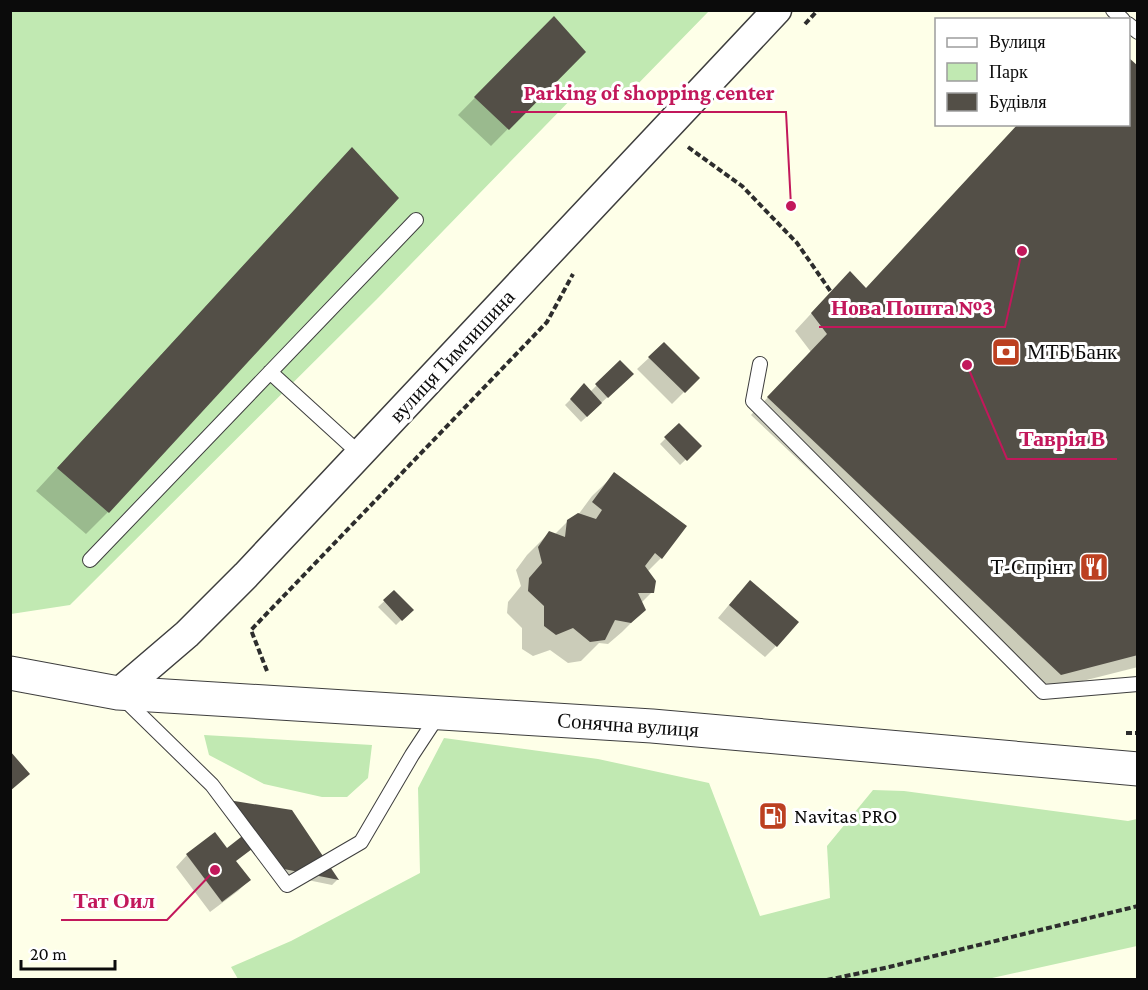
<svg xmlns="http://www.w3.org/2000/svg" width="1148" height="990" font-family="'Crimson Pro',serif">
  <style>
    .green { fill: #c1e9b2 }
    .shadow { fill: #0003 }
    .building { fill: #534f47 }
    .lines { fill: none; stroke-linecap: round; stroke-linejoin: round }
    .service-casing { stroke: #3e3e3e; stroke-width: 16 }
    .minor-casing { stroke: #3e3e3e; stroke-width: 31 }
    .tertiary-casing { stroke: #3e3e3e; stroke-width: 35 }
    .path { stroke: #2d2d2d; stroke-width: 4; stroke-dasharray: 6 3; stroke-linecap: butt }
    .service { stroke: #fff; stroke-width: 14 }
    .minor { stroke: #fff; stroke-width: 28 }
    .tertiary { stroke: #fff; stroke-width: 33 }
    .labels { text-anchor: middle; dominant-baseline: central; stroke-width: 6; stroke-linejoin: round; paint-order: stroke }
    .poi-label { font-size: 21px; fill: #0b0b0b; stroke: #fff; text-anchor: start }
    .street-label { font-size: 21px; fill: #0b0b0b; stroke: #fff }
    .leader { fill: none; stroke: #c2185b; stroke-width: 2 }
    .callout-dot { fill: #c2185b; stroke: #fff; stroke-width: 2 }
    .callout-label { font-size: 22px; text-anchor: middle; font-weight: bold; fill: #c2185b; stroke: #fff; stroke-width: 6; stroke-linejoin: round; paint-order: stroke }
  </style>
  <rect width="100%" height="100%" fill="#feffe8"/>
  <path class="green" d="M 11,11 L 709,11 L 630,92 L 579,91 L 377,299 L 70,605 L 11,614 Z
    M 204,735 L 372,745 L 368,778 L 347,797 L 322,797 L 264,784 L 209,755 Z
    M 444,738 L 598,759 L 709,783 L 760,916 L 830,898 L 827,846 L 873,790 L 904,791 L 1128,821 L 1137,819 L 1137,946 L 983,980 L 238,979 L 231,967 L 291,941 L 420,873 L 418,788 Z"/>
  <path class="shadow" d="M 553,18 L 584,52 L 491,146 L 458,115 Z
    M 1138,68 L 1138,667 L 1043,691 L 751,415 L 811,352 L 795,331 L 833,290 L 865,290 L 1128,124 Z
    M 330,171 L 108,512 L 86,534 L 36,491 Z
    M 664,344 L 698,378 L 672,404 L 637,369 Z
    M 620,362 L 632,374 L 581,422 L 565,405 L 584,386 L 590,392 Z
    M 679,425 L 700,446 L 680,465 L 660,444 Z
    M 615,474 L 661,558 L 647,572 L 652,592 L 641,603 L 644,610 L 622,632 L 608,644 L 599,643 L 581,661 L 568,663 L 550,650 L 533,656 L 522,649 L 522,628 L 507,613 L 508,602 L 521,586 L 516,570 L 527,555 L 549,533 L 554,535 L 568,521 L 578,515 L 592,496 Z
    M 394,592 L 411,610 L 396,625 L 378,607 Z
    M 738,594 L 776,646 L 765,657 L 718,618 Z
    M 291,812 L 337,880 L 332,885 L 273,873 L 254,847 L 235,861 L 249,880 L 238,891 L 210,912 L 176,867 L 187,855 L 227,850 Z"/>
  <path class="building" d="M 554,16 L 586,52 L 509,130 L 474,97 Z
    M 1128,57 L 1138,66 L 1138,655 L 1061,675 L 767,397 L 827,334 L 811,313 L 850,271 L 866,288 L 1018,124 L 1128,124 Z
    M 352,147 L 399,198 L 109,513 L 57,468 Z
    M 664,342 L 700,378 L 685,393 L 648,357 Z
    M 620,360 L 634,374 L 608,398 L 595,384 Z
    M 584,383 L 602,403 L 587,417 L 570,399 Z
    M 679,423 L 702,446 L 687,461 L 664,437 Z
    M 614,472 L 687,526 L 662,559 L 655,553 L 645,566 L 656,581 L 654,593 L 638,593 L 646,610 L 631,623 L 615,620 L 605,640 L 590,642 L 573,628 L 556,635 L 544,626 L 544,606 L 528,591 L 529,578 L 542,563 L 538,547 L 549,531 L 565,537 L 567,520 L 578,513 L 596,519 L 602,510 L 592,502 Z
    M 750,580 L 799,622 L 777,647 L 729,605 Z
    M 394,590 L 414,610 L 402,621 L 383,600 Z
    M 10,751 L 30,774 L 10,791 Z
    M 228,800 L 292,810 L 339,880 L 279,868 L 260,843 L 236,861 L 251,880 L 222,902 L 186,854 L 215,832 L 227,848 L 250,830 Z"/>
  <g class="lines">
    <g class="service-casing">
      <path id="service" d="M 1113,10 L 1123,20
        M 1128,24 L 1138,32
        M 760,364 L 753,401 L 1043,692 L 1138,684
        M 270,372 L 360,454
        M 90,560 L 416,220
        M 124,699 L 212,785 L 287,885 L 361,842 L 412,755 L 439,714"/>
    </g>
    <g class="minor-casing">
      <path id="minor" d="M 118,693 L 187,634 L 246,575 L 777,10"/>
    </g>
    <g class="tertiary-casing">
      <path id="tertiary" d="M 10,673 L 118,693 L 652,726 L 1138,769"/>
    </g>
    <path class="path" d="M 805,24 L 818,10
      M 688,147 L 742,186 L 797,243 L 831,292
      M 267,671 L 251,630 L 547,322 L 573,274
      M 1126,733 L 1138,733
      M 827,980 L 889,967 L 1138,906"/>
    <use href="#service" class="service"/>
    <use href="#minor" class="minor"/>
    <use href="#tertiary" class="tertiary"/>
  </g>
  <defs>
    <g id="bank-square" transform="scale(1.5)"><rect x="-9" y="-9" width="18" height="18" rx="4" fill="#bc4021" stroke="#fff"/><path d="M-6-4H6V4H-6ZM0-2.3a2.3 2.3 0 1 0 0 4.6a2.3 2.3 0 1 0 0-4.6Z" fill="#fff"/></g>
    <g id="restaurant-square" transform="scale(1.5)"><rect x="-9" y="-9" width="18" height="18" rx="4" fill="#bc4021" stroke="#fff"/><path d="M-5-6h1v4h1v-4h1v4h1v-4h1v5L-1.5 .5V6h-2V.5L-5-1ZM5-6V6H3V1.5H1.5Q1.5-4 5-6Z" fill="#fff"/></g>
    <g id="fuel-square" transform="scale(1.5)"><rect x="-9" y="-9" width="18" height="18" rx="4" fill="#bc4021" stroke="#fff"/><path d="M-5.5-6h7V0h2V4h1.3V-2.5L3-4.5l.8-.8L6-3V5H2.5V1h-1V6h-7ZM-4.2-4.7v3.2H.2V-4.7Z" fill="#fff"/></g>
  </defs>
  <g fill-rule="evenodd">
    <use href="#bank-square" x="1006" y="352"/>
    <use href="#restaurant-square" x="1094" y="567"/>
    <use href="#fuel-square" x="773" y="816"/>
  </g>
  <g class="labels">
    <g class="poi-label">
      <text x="1027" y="352">МТБ Банк</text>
      <text x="1073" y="567" text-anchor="end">Т-Спрінт</text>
      <text x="794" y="816">Navitas PRO</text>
    </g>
    <g class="street-label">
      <text transform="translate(452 356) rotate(-47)">вулиця Тимчишина</text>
      <text transform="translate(628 725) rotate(4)">Сонячна вулиця</text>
    </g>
  </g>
  <path class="leader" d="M791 206L786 112H511M1022 251L1005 327H819M967 365L1007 459H1117M215 870L167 920H61"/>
  <g class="callout-dot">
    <circle cx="791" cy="206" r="6"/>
    <circle cx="1022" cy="251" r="6"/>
    <circle cx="967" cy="365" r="6"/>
    <circle cx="215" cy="870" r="6"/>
  </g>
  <g class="callout-label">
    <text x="649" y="100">Parking of shopping center</text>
    <text x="912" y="315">Нова Пошта №3</text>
    <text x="1062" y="446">Таврія В</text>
    <text x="114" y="908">Тат Оил</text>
  </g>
  <rect width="1148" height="990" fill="none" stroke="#0b0b0b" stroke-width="24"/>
  <rect x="935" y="18" width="195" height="108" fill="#ffffff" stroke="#9d9d9d" stroke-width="1.5"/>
  <rect x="947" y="38" width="30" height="9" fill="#ffffff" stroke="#9d9d9d" stroke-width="1.5"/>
  <text x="989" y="48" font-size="18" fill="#0b0b0b">Вулиця</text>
  <rect x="947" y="63" width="30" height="18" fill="#c1e9b2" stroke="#9d9d9d" stroke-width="1.5"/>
  <text x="989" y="78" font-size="18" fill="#0b0b0b">Парк</text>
  <rect x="947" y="93" width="30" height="18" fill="#534f47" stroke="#9d9d9d" stroke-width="1.5"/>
  <text x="989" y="108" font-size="18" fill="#0b0b0b">Будівля</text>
  <path d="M21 960v9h94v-9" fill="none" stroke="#0b0b0b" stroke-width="3"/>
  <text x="30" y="960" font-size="18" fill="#0b0b0b" stroke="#ffffff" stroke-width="4.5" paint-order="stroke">20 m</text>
</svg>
